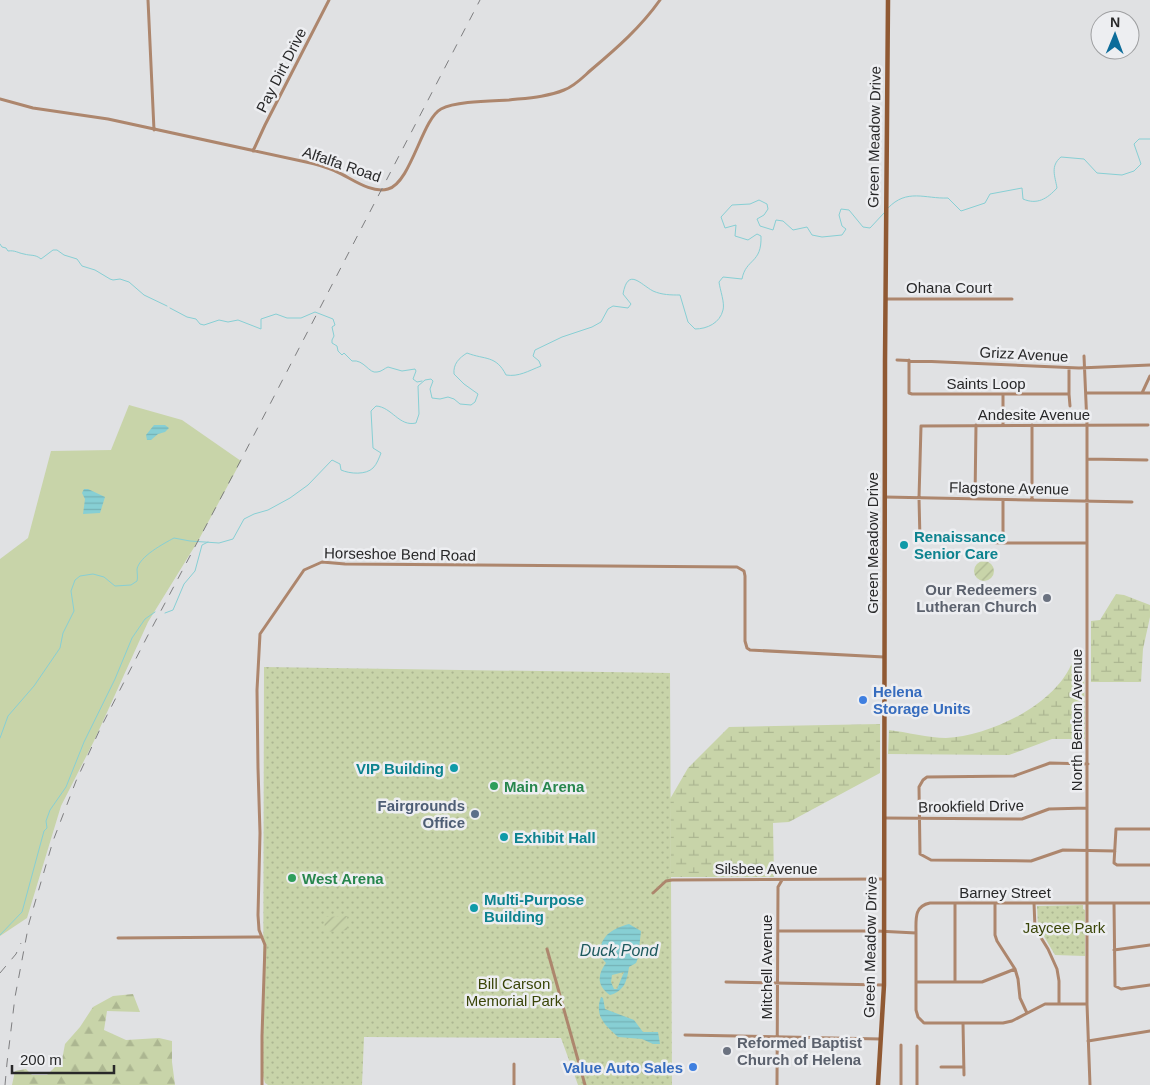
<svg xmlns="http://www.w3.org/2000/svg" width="1150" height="1085" font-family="Helvetica,sans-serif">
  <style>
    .grass { fill: #c8d4a9 }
    .forest { fill: url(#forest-firs) }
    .wetland { fill: url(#wetland-marsh) }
    .park { fill: url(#park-dots) }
    .garden { fill: url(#garden-furrows) }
    .water { fill: url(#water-rules); fill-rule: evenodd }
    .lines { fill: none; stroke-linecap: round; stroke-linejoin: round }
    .stream { stroke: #87cfd4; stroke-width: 1 }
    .street { stroke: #ad866d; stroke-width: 3 }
    .secondary { stroke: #905933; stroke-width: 4.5 }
    .rail { stroke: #7e7e80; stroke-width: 1; stroke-dasharray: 9 9; stroke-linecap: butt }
    .culture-dot { fill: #0f9aa8; stroke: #edeef1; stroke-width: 2 }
    .worship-dot { fill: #6b7280; stroke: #edeef1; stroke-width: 2 }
    .shop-dot { fill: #3f7fe0; stroke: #edeef1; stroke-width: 2 }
    .leisure-dot { fill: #2e9e5b; stroke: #edeef1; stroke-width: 2 }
    .service-dot { fill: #5c6f8a; stroke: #edeef1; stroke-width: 2 }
    .labels { text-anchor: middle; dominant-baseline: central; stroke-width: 5; stroke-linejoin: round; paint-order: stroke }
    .street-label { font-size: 15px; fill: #282829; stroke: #edeef1 }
    .culture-label { font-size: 15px; font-weight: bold; fill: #0d838f; stroke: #edeef1; text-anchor: start }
    .worship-label { font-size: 15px; font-weight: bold; fill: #5b616d; stroke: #edeef1; text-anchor: end }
    .shop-label { font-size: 15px; font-weight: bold; fill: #366cbe; stroke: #edeef1; text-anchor: start }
    .leisure-label { font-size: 15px; font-weight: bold; fill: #27864d; stroke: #edeef1; text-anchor: start }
    .service-label { font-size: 15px; font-weight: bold; fill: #4e5e75; stroke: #edeef1; text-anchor: end }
    .park-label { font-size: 15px; fill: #3a4508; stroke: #edeef1 }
    .water-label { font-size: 16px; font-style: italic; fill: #1e5a5e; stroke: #edeef1 }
  </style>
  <defs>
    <pattern id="forest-firs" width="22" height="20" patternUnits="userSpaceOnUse" patternTransform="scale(1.25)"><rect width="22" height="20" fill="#c8d4a9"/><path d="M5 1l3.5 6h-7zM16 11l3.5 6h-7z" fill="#acb691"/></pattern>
    <pattern id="wetland-marsh" width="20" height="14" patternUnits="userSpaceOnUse" patternTransform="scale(1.25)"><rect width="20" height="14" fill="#c8d4a9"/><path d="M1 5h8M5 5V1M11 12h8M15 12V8" fill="none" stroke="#acb691"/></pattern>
    <pattern id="park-dots" width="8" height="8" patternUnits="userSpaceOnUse" patternTransform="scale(1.25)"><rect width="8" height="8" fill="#c8d4a9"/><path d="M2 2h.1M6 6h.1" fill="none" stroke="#acb691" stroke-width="1.8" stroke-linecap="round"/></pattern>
    <pattern id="garden-furrows" width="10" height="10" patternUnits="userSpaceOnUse" patternTransform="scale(1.25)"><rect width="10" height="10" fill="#c8d4a9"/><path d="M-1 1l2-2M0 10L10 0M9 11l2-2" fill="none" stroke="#acb691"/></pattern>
    <pattern id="water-rules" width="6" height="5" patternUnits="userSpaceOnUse" patternTransform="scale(1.25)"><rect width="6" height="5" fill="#87cfd4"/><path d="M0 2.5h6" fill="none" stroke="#75b2b6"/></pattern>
  </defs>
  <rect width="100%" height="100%" fill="#e0e1e3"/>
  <path class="grass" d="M 129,405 L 182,420 L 241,461 L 198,541 L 148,622 L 94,741 L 61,806 L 27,918 L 0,936 L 0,559 L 28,538 L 51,451 L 111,450 Z"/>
  <path class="forest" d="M 133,994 L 140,1012 L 107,1011 L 104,1030 L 126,1040 L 159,1038 L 172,1041 L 172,1062 L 175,1085 L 12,1085 L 15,1071 L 26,1069 L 32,1075 L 47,1075 L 62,1060 L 65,1044 L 80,1027 L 93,1007 L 113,996 Z"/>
  <path class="wetland" d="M 1116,594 L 1124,595 L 1150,605 L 1150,617 L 1143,649 L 1141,682 L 1091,682 L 1091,621 L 1100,620 Z
    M 1073,650 L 1084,650 L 1085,739 L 1052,739 L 1009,755 L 888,754 L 889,730 C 906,732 929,738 946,738 C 989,736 1053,706 1071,665 C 1073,661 1073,655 1073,650 Z
    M 880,724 L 880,773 L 789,822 L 773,823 L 774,877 L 671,877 L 670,799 L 688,768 L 729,727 Z"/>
  <path class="park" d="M 264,667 L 670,673 L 672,1085 L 578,1085 L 561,1038 L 364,1037 L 362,1085 L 268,1085 L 265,1083 L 263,1076 Z
    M 1083,905 L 1083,909 L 1085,910 L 1085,956 L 1055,955 L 1038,926 L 1037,906 Z"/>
  <path class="garden" d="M974 571a10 10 0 1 1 20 0a10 10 0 1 1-20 0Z
    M 347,916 L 348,930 L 326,932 L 323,917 Z"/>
  <path class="water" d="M 154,425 L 165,425 L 169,428 L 165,432 L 158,434 L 151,440 L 147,440 L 146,435 Z
    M 84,489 L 88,489 L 105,497 L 100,513 L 83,514 L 85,499 L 82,493 Z
    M 629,924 L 641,931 L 638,958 L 636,963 L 629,967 C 627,980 625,991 610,995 C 597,986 597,975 606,963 L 601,957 C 598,936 612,929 629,924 ZM 624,972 L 617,989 L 614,989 L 611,982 L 612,975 Z
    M 601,997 L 603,998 L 605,1009 L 634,1020 L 643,1032 L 658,1032 L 660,1044 L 653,1044 L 642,1039 L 618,1037 C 605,1025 594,1016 601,997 Z"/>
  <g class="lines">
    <path class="stream" d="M 888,208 C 907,188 925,199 948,198 L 961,211 L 985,203 L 990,194 L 1022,188 L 1023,199 C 1037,205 1047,199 1057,188 C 1055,176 1050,166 1061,157 L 1084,159 L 1097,173 L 1122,175 L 1134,171 L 1141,164 L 1134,144 L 1139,139 L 1150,139
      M 0,244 L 2,247 L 6,248 L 8,251 C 15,250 18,253 24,254 C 31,256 35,254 41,259 L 53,250 L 57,250 L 64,255 L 77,259 L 82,266 L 95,270 L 110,279 L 113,280 L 120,279 L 129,282 L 144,295 L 167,306
      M 170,308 L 187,317 L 196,319 L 200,324 L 204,325 L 219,320 L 228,322 L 238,320 L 261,329 L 261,319 L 276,314 L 287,318 L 301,318 L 315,312 L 333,319 L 335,325 L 332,327 L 334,336 L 332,340 L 332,343 L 337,346 L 338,351 L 342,355 L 344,353 L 352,361 C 364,359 369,374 377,372 C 381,372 385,368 388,367 L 402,371 L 415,369 L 416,371 L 413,379 L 417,382 L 422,381
      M 165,613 L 173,610 L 184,584 L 195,571 L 202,545 L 208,542
      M 0,738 L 8,716 L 34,686 L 60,648 L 63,633 L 74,611 L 71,591 L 75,580 L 80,576 L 93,574 L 104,577 L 115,586 L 131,585 L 137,581 C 138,577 137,573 137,569 C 140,556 163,544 174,538 L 190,541 L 219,543 L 233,539 L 244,519 L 254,514 L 268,510 L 290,498 L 308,485 L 332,460 L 340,464 L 341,470 C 350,474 366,475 373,468 C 377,464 379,458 381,453 L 373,448 L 371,411 L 376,406 C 392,407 399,427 416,423 L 419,414 L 418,386 L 425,380 L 431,379 L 433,381 L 430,389 L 432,398 L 440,399 L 448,397 L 454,399 L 460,404 L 471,405 L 475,402 L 478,394 L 464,384 L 454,374 C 453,364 459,358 467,353 C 485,360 496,355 506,375 C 519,377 528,371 541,366 L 539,361 L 533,356 L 535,350 L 562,337 L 592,327 L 601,322 L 608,309 L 613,306 L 628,308 L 631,304 L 623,294 C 628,267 640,284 653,291 C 662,295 671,295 680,295 L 688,322 L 695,329 C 707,329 720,323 723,310 C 725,303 720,290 719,282 L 723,277 L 742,279 C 746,258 762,264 761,236 L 757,234 L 748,240 L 735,236 L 736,225 L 725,228 L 721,217 L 732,205 L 750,204 L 759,200 L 767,204 L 768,209 L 764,215 L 757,219 L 760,226 L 773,230 L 776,220 L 783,221 L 793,230 L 807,227 L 812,235 L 822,237 L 842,235 L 846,229 L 842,226 L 839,215 L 841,209 L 849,210 L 863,227 L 870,228 L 884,213
      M 0,935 L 22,912 L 44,831 L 47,828 L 46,821 L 50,810 L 66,787 L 84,742 L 115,679 L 132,638 L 145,619 L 155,612"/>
    <path class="street" d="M 148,0 L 154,130
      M 0,99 L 33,108 L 108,119 L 306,162 C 316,164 326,167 335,171 C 350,177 370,194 388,189 C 411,183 422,119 441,109 C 456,101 491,101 509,100 C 527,98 547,97 564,90 C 575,86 583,77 591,70 C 617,48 641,27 660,0
      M 253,151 L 265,125 L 329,0
      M 886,299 L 1012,299
      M 1084,356 L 1087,425 L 1087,1004 L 1090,1085
      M 897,360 L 1079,368 L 1150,365
      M 909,360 L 909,393 L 912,394 L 1069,394 L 1069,368
      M 1087,393 L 1150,393
      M 1142,393 L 1150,376
      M 1069,394 L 1070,406
      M 1003,395 L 1003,425
      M 1087,459 L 1147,460
      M 885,497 L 1132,502
      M 975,499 L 976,425
      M 1003,500 L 1003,543
      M 1032,500 L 1032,425
      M 1087,543 L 1003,543 L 920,540 L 919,498 L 921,426 L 1148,425
      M 1088,764 L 1050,763 L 1014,776 L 927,777 L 923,780 L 919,787 L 920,854 L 931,860 L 1031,861 L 1063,850 L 1115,851
      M 884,818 L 1022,819 L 1049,809 L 1087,808
      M 1150,829 L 1116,829 L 1114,863 L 1117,865 L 1150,865
      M 653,893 L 666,881 L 672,880 L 884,879
      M 955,903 L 955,982
      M 995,903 L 995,935 L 997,941 L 1015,969 L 1018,979 L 1020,998 L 1027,1013
      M 1034,903 L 1035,928 L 1048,949 L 1057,969 L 1059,981 L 1059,1003
      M 1114,903 L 1115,986 L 1121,989 L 1150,985
      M 778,931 L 877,931 L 916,933 C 916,919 914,906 930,903 L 1150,903
      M 916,933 L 916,1010 L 918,1017 L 924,1023 L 1003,1023 L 1012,1021 L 1045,1004 L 1087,1004
      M 118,938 L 262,937
      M 547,949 L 585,1085
      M 1114,950 L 1150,945
      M 726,982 L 884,985
      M 916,982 L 982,982 L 1015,969
      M 963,1023 L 964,1075
      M 685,1035 L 881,1039
      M 1088,1041 L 1150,1031
      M 901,1045 L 901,1085
      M 514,1064 L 514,1085
      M 941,1067 L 964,1067
      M 262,1085 L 262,1036 L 265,945 L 259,930 L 258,915 L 260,833 L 258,768 L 257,690 L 260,634 L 304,570 L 322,562 L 345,564 L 737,567 L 744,571 L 745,576 L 745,641 L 747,648 L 750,650 L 884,657
      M 777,1085 L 778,887 L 782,880
      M 917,1085 L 917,1046"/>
    <path class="secondary" d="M 878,1085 L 884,985 L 885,362 L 888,0"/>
    <path class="rail" d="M 0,973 L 16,954 L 21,943
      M 5,1085 L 7,1063 L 15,997 L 29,923 L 53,841 L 76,781 L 101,727 L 147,637 L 242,458 L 480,0"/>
  </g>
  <g class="culture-dot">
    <circle cx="904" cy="545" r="5"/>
    <circle cx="454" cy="768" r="5"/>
    <circle cx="504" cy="837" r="5"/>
    <circle cx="474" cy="908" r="5"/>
  </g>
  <g class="worship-dot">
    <circle cx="1047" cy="598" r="5"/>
    <circle cx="727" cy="1051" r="5"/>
  </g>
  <g class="shop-dot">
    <circle cx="863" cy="700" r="5"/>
    <circle cx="693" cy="1067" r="5"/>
  </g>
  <g class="leisure-dot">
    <circle cx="494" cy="786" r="5"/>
    <circle cx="292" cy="878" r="5"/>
  </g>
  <circle class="service-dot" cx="475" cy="814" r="5"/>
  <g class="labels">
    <g class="street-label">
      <text transform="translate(281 70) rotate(-63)">Pay Dirt Drive</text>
      <text transform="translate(874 137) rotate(-89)">Green Meadow Drive</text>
      <text transform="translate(342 164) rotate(19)">Alfalfa Road</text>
      <text x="949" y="287">Ohana Court</text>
      <text transform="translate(1024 354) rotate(3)">Grizz Avenue</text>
      <text x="986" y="383">Saints Loop</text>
      <text x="1034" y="414">Andesite Avenue</text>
      <text transform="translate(1009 488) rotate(1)">Flagstone Avenue</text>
      <text transform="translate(872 543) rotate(-90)">Green Meadow Drive</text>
      <text transform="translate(400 554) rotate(1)">Horseshoe Bend Road</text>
      <text transform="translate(1076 720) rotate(-90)">North Benton Avenue</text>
      <text transform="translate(971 806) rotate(-1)">Brookfield Drive</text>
      <text x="766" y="868">Silsbee Avenue</text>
      <text x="1005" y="892">Barney Street</text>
      <text transform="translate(870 947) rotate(-89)">Green Meadow Drive</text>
      <text transform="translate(766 967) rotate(-90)">Mitchell Avenue</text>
    </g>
    <g class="culture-label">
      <text x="914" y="536">Renaissance<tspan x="914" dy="17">Senior Care</tspan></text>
      <text x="444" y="768" text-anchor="end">VIP Building</text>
      <text x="514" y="837">Exhibit Hall</text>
      <text x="484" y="899">Multi-Purpose<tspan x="484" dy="17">Building</tspan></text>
    </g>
    <g class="worship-label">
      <text x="1037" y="589">Our Redeemers<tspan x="1037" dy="17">Lutheran Church</tspan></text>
      <text x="737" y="1042" text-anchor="start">Reformed Baptist<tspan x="737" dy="17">Church of Helena</tspan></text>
    </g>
    <g class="shop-label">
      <text x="873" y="691">Helena<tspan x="873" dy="17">Storage Units</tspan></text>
      <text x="683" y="1067" text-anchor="end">Value Auto Sales</text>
    </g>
    <g class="leisure-label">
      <text x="504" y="786">Main Arena</text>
      <text x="302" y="878">West Arena</text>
    </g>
    <g class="service-label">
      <text x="465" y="805">Fairgrounds<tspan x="465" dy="17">Office</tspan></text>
    </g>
    <g class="park-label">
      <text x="1064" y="927">Jaycee Park</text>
      <text x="514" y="983">Bill Carson<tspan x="514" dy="17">Memorial Park</tspan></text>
    </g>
    <g class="water-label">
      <text x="619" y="950">Duck Pond</text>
    </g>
  </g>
  <g transform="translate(1115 35) rotate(1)"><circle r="24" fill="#edeef1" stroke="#9e9fa1"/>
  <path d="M0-4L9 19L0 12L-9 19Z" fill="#0c6c9a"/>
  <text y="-8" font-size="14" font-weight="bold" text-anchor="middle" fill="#282829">N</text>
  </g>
  <path d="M12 1065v8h102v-8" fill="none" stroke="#282829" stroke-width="2.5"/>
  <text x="20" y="1065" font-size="15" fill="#282829" stroke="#edeef1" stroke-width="4" paint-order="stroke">200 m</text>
</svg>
